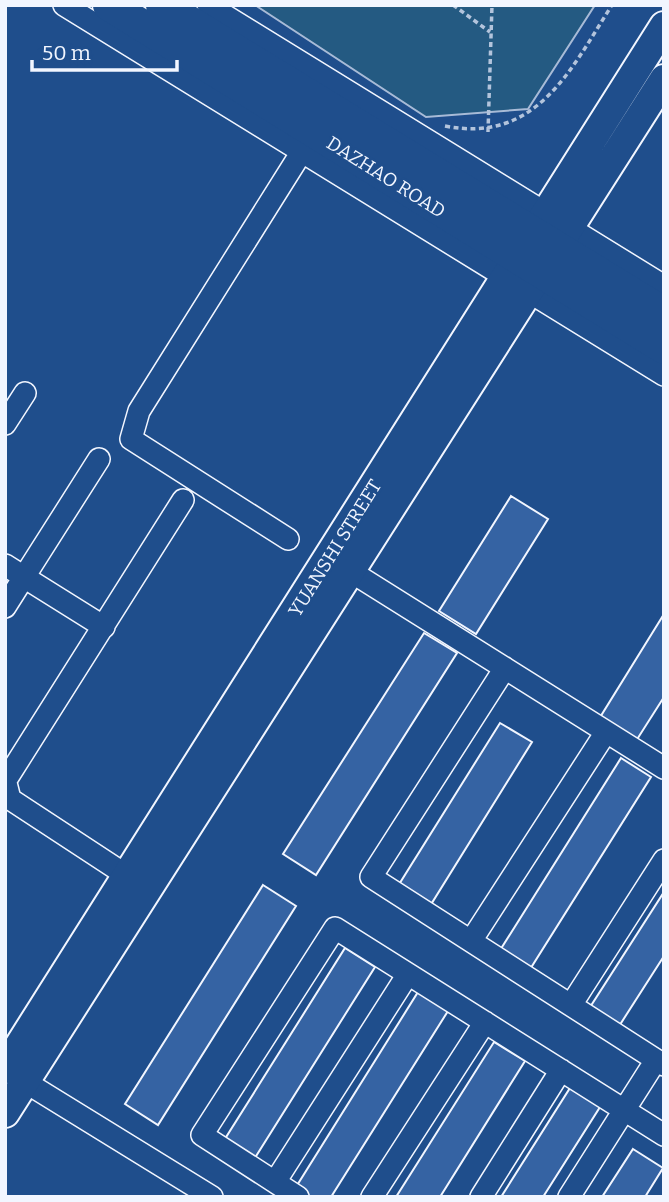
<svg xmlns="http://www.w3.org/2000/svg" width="669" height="1202" font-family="Bitter,serif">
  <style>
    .green { fill: #245a82; stroke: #a8bbd7; stroke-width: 2 }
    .building { fill: #3563a3; stroke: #f2f6ff; stroke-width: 2 }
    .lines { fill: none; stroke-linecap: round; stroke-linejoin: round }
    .minor-casing { stroke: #f2f6ff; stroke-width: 24 }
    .major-casing { stroke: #f2f6ff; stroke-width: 32 }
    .highway-casing { stroke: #f2f6ff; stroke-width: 35 }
    .path { stroke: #b3c4dc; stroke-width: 3.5; stroke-dasharray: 5 3.5; stroke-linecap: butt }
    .minor { stroke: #1f4e8c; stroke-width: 21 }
    .major { stroke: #1f4e8c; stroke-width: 28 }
    .highway { stroke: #1f4e8c; stroke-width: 32 }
    .labels { text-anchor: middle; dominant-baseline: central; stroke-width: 5; stroke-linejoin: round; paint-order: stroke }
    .street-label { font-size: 19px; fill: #f2f6ff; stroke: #1f4e8c }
  </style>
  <rect width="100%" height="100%" fill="#1f4e8c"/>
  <path class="green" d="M 255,5 L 595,5 L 528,109 L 426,117 Z"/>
  <path class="building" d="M 511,496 L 548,519 L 476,634 L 439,611 Z
    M 664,614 L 664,697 L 636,741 L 599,719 Z
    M 424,633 L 457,653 L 316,875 L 283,854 Z
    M 500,723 L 532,742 L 425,914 L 393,894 Z
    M 621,758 L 651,777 L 527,974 L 497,955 Z
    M 263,885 L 296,906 L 158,1125 L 125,1104 Z
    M 664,892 L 664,956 L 614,1034 L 585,1015 Z
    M 345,948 L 375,967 L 253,1161 L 223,1142 Z
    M 418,992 L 448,1011 L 331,1197 L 311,1197 L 296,1187 Z
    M 494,1042 L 525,1061 L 440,1197 L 396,1197 Z
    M 570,1088 L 600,1107 L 543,1197 L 501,1197 Z
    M 633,1149 L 663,1168 L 645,1197 L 602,1197 Z"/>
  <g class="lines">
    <g class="minor-casing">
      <path id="minor" d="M 64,5 L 664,375
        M 208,5 L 664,286
        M 5,424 L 25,393
        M 99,459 L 24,577 L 104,627
        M 288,539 L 131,439 L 139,411 L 301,153
        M 5,565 L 24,577 L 5,607
        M 350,571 L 664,768
        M 505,668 L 371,877 L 664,1065
        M 5,779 L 10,799 L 129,877
        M 6,780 L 183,500
        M 471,941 L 606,732
        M 571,1005 L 664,860
        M 14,1075 L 212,1197
        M 275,1182 L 408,974
        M 298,1197 L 202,1135 L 335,928 L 664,1135
        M 372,1197 L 485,1022
        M 481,1197 L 561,1070
        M 569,1197 L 656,1060"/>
    </g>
    <g class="major-casing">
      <path id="major" d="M 5,1068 L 664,26
        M 5,1113 L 664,79"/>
    </g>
    <g class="highway-casing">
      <path id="highway" d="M 109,5 L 664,348
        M 162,5 L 664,313"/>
    </g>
    <path class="path" d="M 453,5 L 490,32
      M 445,126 C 537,144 571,69 612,5
      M 488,132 L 492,5"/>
    <use href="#minor" class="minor"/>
    <use href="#major" class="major"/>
    <use href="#highway" class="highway"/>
  </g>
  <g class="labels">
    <g class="street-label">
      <text transform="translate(386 177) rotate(32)">DAZHAO ROAD</text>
      <text transform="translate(335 548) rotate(-58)">YUANSHI STREET</text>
    </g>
  </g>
  <rect width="669" height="1202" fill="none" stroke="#f2f6ff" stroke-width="14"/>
  <path d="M32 60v10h145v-10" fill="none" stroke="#f2f6ff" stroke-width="3.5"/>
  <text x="42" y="60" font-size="21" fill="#f2f6ff" stroke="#1f4e8c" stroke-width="5" paint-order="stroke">50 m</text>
</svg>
